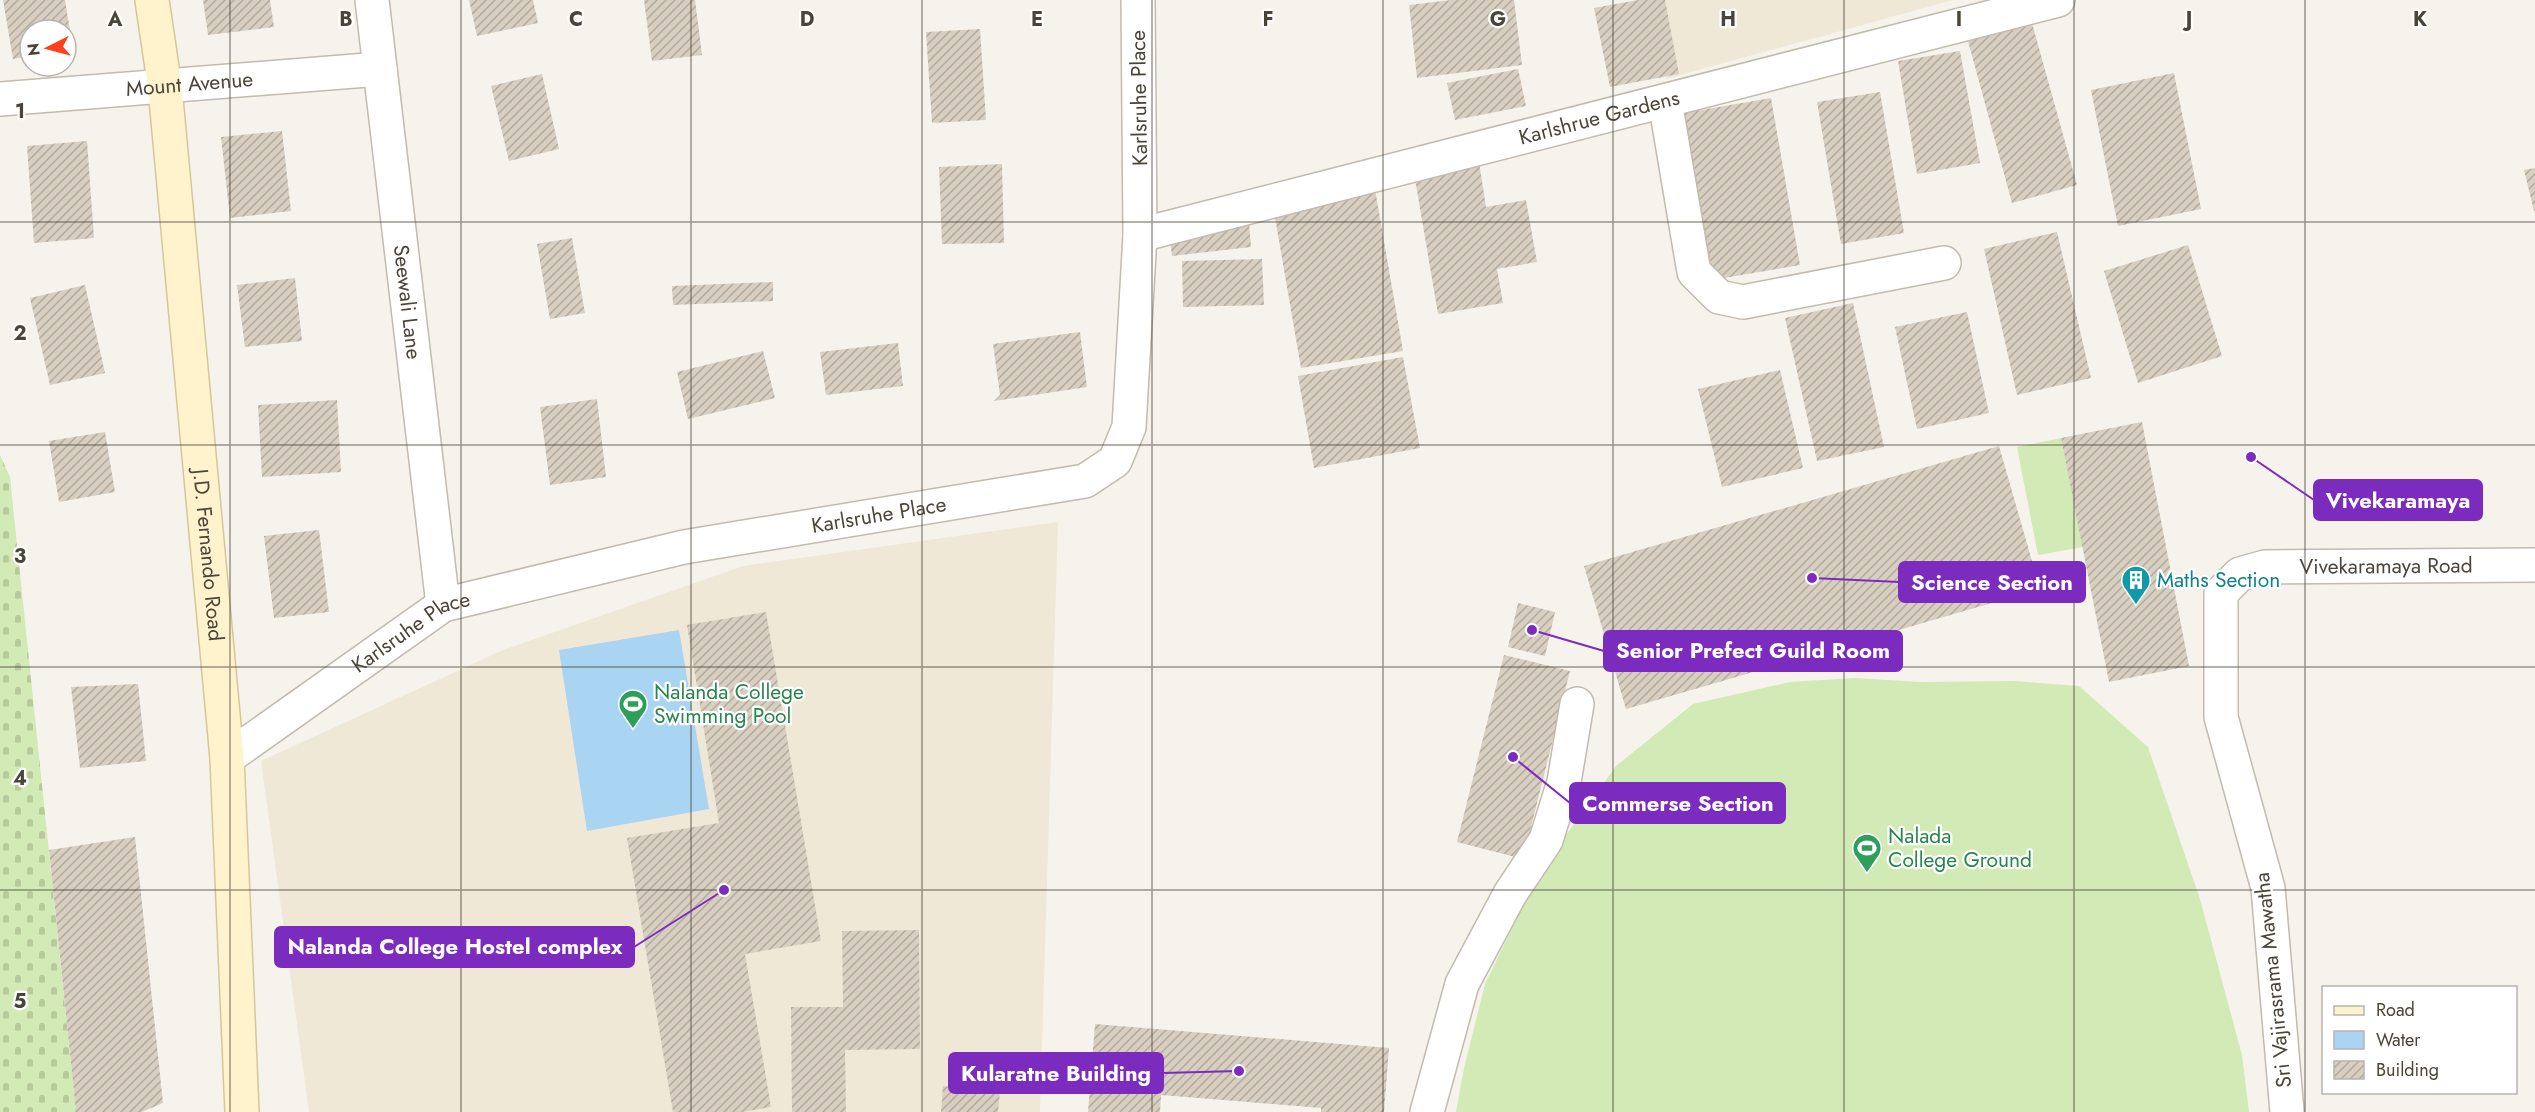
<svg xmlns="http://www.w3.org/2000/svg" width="2535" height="1112" font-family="Jost,sans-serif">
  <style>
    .education { fill: #efe8d6 }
    .cemetery { fill: url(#cemetery-stones) }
    .garden { fill: #d2eab5 }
    .water { fill: #a9d4f2 }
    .building { fill: url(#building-hatch) }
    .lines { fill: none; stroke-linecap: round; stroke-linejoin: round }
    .street-casing { stroke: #c2bbae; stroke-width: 36 }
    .secondary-casing { stroke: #d6c79b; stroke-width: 36 }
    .street { stroke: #fff; stroke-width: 33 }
    .secondary { stroke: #fff3cd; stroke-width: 33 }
    .grid { fill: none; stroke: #4b4439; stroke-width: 1.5; stroke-opacity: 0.55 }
    .labels { text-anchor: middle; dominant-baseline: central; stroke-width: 4.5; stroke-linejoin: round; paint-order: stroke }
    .street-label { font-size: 21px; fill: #4b4439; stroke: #fff }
    .culture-label { font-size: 21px; fill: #0d838f; stroke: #fff; text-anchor: start }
    .leisure-label { font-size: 21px; fill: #27864d; stroke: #fff; text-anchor: start }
    .grid-label { font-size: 20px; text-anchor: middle; font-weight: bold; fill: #4b4439; stroke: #fff; stroke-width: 4.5; stroke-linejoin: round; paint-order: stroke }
    .leader { fill: none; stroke: #7b2cbf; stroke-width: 2 }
    .callout-dot { fill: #7b2cbf; stroke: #fff; stroke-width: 2 }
    .callout { fill: #7b2cbf; stroke: #7b2cbf; stroke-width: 2 }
    .callout-label { font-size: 22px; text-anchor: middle; font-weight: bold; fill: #fff }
  </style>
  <defs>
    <pattern id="cemetery-stones" width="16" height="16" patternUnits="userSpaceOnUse" patternTransform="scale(1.5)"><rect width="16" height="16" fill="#d2eab5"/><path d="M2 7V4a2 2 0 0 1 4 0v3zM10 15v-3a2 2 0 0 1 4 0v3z" fill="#b6ca9c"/></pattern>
    <pattern id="building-hatch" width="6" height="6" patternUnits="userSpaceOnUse" patternTransform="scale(1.5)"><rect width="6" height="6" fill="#d8cfc1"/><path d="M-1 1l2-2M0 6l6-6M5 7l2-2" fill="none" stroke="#b1aa9e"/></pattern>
  </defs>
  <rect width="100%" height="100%" fill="#f6f3ec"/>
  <path class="education" d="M 1660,0 L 1953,0 L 1666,79 Z
    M 1058,522 L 1040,1112 L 309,1112 L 261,761 L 503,650 L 743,566 Z"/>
  <path class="cemetery" d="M 0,455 L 10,477 L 76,1112 L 0,1112 Z"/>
  <path class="garden" d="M 2061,438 L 2083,547 L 2038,555 L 2017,447 Z
    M 1855,678 L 1920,682 L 2014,681 L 2079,686 L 2148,747 L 2200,899 L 2242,1055 L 2249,1112 L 1456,1112 L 1464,1068 L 1485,984 L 1519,914 L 1558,846 L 1616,766 L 1693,704 L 1790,682 Z"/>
  <path class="water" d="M 679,630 L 709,809 L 587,831 L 559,650 Z"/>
  <path class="building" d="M 3,0 L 65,0 L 73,49 L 66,50 L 66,30 L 30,30 L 30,56 L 13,59 Z
    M 203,0 L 270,0 L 274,27 L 208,35 Z
    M 469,0 L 533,0 L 538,23 L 477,36 Z
    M 644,0 L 695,0 L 702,55 L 652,61 Z
    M 1451,0 L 1514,0 L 1522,65 L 1417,78 L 1409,5 Z
    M 1638,0 L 1665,0 L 1679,74 L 1610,87 L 1594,8 Z
    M 2032,23 L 2077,185 L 2012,203 L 1968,41 Z
    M 980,29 L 986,120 L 932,123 L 926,32 Z
    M 1960,51 L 1980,163 L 1917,174 L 1898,61 Z
    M 1518,69 L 1526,106 L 1455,120 L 1447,83 Z
    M 2174,73 L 2201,209 L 2118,226 L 2091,90 Z
    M 542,74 L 559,149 L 509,161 L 491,86 Z
    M 1880,92 L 1904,233 L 1841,244 L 1817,102 Z
    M 1771,98 L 1800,265 L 1712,280 L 1684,113 Z
    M 282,131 L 291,211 L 230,218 L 221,137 Z
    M 87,141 L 94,238 L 34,243 L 27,146 Z
    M 1479,162 L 1486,207 L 1526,200 L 1537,262 L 1497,269 L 1503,303 L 1438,314 L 1414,173 Z
    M 1002,164 L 1004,243 L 942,244 L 939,167 Z
    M 2535,168 L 2535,210 L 2534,211 L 2524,170 Z
    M 1375,189 L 1403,351 L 1301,368 L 1273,206 Z
    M 1249,223 L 1251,247 L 1172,256 L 1169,232 Z
    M 2057,232 L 2091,378 L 2017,395 L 1984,249 Z
    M 572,238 L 585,313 L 550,319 L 537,244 Z
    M 2188,245 L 2222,356 L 2138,383 L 2104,271 Z
    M 1262,259 L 1264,305 L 1183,307 L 1182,261 Z
    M 295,278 L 302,341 L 245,347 L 237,285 Z
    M 773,282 L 773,301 L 673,305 L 672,286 Z
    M 85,285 L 105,373 L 50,385 L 30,298 Z
    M 1853,303 L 1884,447 L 1817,461 L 1785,318 Z
    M 1967,312 L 1989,413 L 1917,429 L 1895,327 Z
    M 1080,332 L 1087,387 L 994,401 L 1000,395 L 993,344 Z
    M 898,343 L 903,386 L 826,395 L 820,352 Z
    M 763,351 L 775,398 L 688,419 L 677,372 Z
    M 1403,357 L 1420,448 L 1314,468 L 1298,376 Z
    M 1780,370 L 1803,468 L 1722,487 L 1698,389 Z
    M 597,399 L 606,477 L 550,485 L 540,407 Z
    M 337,400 L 341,472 L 262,477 L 258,405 Z
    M 2142,422 L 2189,666 L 2109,682 L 2061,438 Z
    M 105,432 L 115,492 L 59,502 L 49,441 Z
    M 1999,446 L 2040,589 L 1626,709 L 1584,566 Z
    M 319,530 L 329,612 L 274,618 L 264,536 Z
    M 1518,603 L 1555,612 L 1545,656 L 1508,647 Z
    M 766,612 L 821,941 L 745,954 L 771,1107 L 743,1112 L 673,1112 L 627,838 L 719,823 L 687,625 Z
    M 1504,655 L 1570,671 L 1523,859 L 1457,842 Z
    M 138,684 L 146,761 L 80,768 L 71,687 Z
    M 135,837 L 163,1103 L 142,1112 L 76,1112 L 49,850 Z
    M 919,930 L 920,1049 L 845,1050 L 846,1112 L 792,1112 L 791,1007 L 843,1007 L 842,931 Z
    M 1095,1024 L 1389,1048 L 1384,1112 L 1321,1112 L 1321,1108 L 1161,1095 L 1160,1112 L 1088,1112 Z
    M 943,1086 L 1000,1092 L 998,1112 L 941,1112 Z"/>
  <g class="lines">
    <g class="street-casing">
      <g id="street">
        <path id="s1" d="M 372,0 L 443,605"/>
        <path id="s2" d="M 0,99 L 380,69"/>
        <path d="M 1665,101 L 1694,272 L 1719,297 L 1743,302 L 1944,263"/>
        <path id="s3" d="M 1140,235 L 2058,0"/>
        <path id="s4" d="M 227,758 L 443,605 L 684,547 L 1085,481 L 1115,461 L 1129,427 L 1140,235 L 1138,0"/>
        <path d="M 1427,1112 L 1462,984 L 1510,894 L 1546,840 L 1564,782 L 1577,704"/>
        <path id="s5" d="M 2287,1112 L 2268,888 L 2221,717 L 2221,593 L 2240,574 L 2265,567 L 2535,565"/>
      </g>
    </g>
    <g class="secondary-casing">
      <g id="secondary">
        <path id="s6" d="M 152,0 L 165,88 L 227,758 L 242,1112"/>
      </g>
    </g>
    <use href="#street" class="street"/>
    <use href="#secondary" class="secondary"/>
  </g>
  <path class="grid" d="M 230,0 L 230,1112M 461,0 L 461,1112M 691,0 L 691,1112M 922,0 L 922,1112M 1152,0 L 1152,1112M 1383,0 L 1383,1112M 1613,0 L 1613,1112M 1844,0 L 1844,1112M 2074,0 L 2074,1112M 2305,0 L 2305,1112M 0,222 L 2535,222M 0,445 L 2535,445M 0,667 L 2535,667M 0,890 L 2535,890"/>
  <defs>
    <g id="building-pin" transform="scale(1.5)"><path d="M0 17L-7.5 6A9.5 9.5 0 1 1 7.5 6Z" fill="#0f9aa8" stroke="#fff"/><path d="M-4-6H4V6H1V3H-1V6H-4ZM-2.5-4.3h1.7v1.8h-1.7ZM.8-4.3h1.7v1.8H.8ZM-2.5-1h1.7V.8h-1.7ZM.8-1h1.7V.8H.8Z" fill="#fff"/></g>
    <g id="stadium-pin" transform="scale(1.5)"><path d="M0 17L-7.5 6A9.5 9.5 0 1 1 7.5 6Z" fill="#2e9e5b" stroke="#fff"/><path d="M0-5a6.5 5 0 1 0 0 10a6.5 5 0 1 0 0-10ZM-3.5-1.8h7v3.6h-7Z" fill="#fff"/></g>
  </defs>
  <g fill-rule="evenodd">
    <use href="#building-pin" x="2136" y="580"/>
    <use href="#stadium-pin" x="633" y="704"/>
    <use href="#stadium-pin" x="1867" y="848"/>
  </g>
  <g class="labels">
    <g class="street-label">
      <text stroke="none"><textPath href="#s2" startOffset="190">Mount Avenue</textPath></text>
      <text transform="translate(1139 98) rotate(-91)">Karlsruhe Place</text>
      <text stroke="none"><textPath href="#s3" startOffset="474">Karlshrue Gardens</textPath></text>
      <text stroke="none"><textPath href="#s1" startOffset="304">Seewali Lane</textPath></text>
      <text stroke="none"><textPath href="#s4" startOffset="710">Karlsruhe Place</textPath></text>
      <text stroke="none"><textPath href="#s6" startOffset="558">J.D. Fernando Road</textPath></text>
      <text stroke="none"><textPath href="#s5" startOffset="700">Vivekaramaya Road</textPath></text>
      <text stroke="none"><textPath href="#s4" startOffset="224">Karlsruhe Place</textPath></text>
      <text transform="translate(2273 980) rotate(-96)">Sri Vajirasrama Mawatha</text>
    </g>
    <g class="culture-label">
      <text x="2157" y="580">Maths Section</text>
    </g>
    <g class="leisure-label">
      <text x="654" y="692">Nalanda College<tspan x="654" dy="24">Swimming Pool</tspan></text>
      <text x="1888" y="836">Nalada<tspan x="1888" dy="24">College Ground</tspan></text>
    </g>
  </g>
  <g class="grid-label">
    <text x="115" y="26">A</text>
    <text x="346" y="26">B</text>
    <text x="576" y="26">C</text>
    <text x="807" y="26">D</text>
    <text x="1037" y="26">E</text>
    <text x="1268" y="26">F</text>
    <text x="1498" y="26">G</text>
    <text x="1728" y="26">H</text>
    <text x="1959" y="26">I</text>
    <text x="2189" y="26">J</text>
    <text x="2420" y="26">K</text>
    <text x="20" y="118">1</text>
    <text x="20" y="340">2</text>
    <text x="20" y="563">3</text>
    <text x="20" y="785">4</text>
    <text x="20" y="1008">5</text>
  </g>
  <path class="leader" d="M2251 457L2314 500M1812 578L1899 582M1532 630L1604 651M1513 757L1570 803M724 890L634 947M1239 1071L1163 1073"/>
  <g class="callout-dot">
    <circle cx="2251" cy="457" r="6"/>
    <circle cx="1812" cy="578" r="6"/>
    <circle cx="1532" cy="630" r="6"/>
    <circle cx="1513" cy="757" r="6"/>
    <circle cx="724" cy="890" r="6"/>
    <circle cx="1239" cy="1071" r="6"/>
  </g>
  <g class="callout">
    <rect x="2314" y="480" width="168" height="40" rx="6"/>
    <rect x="1899" y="562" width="186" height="40" rx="6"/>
    <rect x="1604" y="631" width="298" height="40" rx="6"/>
    <rect x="1570" y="783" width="215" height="40" rx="6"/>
    <rect x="275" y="927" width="359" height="40" rx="6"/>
    <rect x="949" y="1053" width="214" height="40" rx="6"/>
  </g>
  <g class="callout-label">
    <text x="2398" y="508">Vivekaramaya</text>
    <text x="1992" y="590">Science Section</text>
    <text x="1753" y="658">Senior Prefect Guild Room</text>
    <text x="1678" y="811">Commerse Section</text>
    <text x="455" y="954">Nalanda College Hostel complex</text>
    <text x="1056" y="1081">Kularatne Building</text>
  </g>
  <rect x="2322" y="986" width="195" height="108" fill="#ffffff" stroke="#b7b4b0" stroke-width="1.5"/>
  <rect x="2334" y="1006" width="30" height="9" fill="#fff3cd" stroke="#b7b4b0" stroke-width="1.5"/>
  <text x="2376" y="1016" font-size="18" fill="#4b4439">Road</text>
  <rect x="2334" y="1031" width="30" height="18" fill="#a9d4f2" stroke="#b7b4b0" stroke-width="1.5"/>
  <text x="2376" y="1046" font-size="18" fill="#4b4439">Water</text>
  <rect x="2334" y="1061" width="30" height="18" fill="url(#building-hatch)" stroke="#b7b4b0" stroke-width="1.5"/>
  <text x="2376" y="1076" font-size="18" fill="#4b4439">Building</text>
  <g transform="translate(48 48) rotate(264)"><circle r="28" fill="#ffffff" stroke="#b7b4b0" stroke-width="1.5"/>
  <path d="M0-4.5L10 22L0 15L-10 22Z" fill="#fc3f1d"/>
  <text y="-9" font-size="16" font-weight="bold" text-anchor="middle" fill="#4b4439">N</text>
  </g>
</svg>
